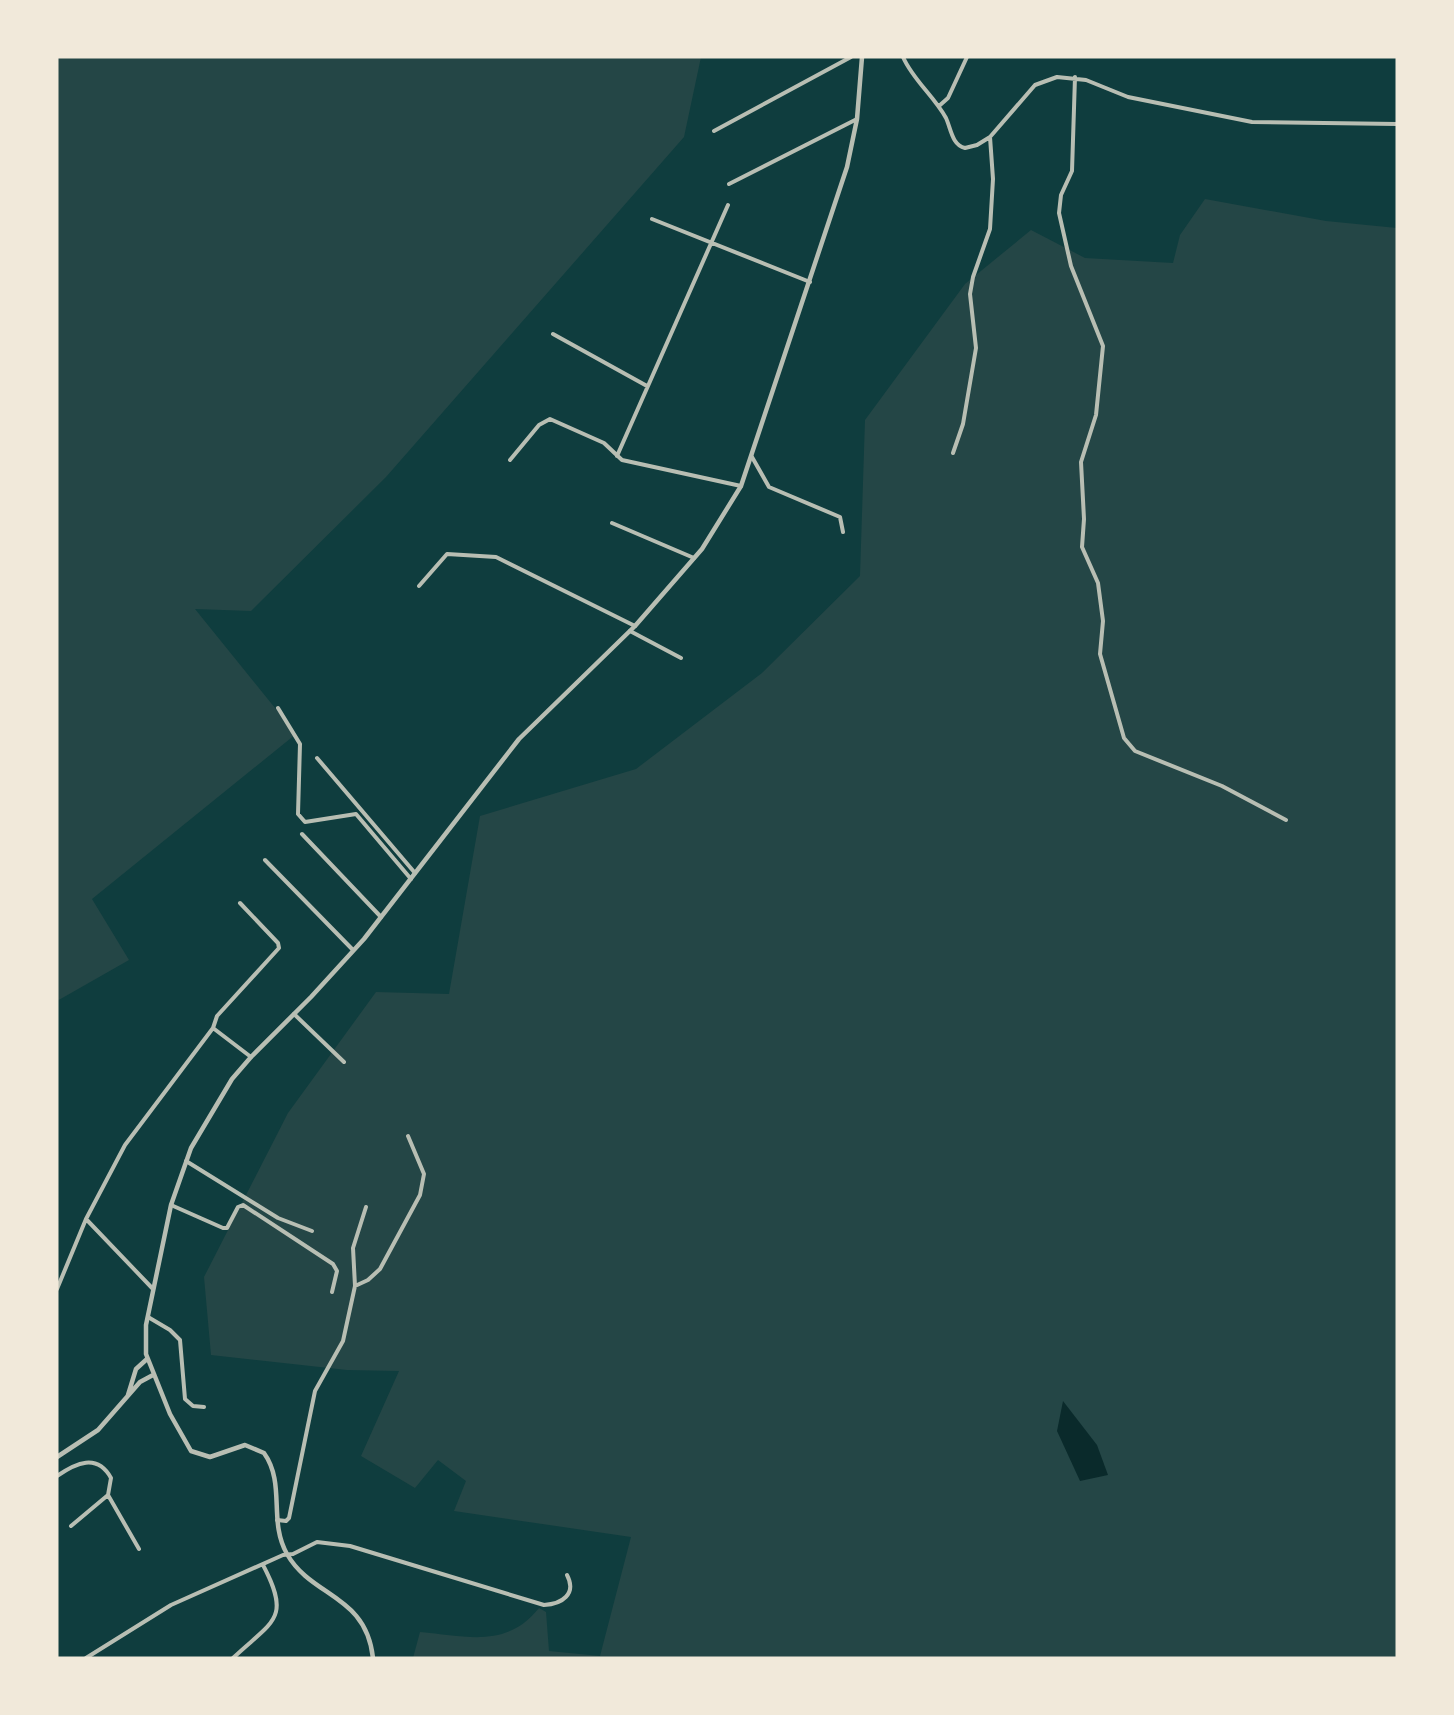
<svg xmlns="http://www.w3.org/2000/svg" width="1454" height="1715" font-family="'PT Sans',sans-serif">
  <style>
    .green { fill: #244646 }
    .water { fill: #0a2a2b }
    .lines { fill: none; stroke-linecap: round; stroke-linejoin: round }
    .minor { stroke: #b8beb3; stroke-width: 4 }
    .tertiary { stroke: #b8beb3; stroke-width: 4.5 }
  </style>
  <rect width="100%" height="100%" fill="#0f3d3e"/>
  <path class="green" d="M 57,57 L 701,57 L 684,137 L 386,477 L 251,611 L 195,609 L 296,734 L 92,899 L 129,960 L 57,1001 Z
    M 1205,199 L 1326,221 L 1397,228 L 1397,1658 L 413,1658 L 420,1632 C 467,1636 506,1649 539,1608 L 546,1612 L 549,1651 L 600,1656 L 631,1537 L 454,1511 L 466,1481 L 438,1460 L 415,1488 L 361,1456 L 399,1371 L 347,1370 L 211,1355 L 204,1277 L 288,1113 L 376,992 L 449,994 L 480,816 L 636,769 L 762,673 L 860,576 L 865,420 L 965,284 L 1031,230 L 1085,258 L 1173,263 L 1180,235 Z"/>
  <path class="water" d="M 1063,1401 L 1097,1445 L 1108,1475 L 1080,1481 L 1057,1431 Z"/>
  <g class="lines">
    <path class="minor" d="M 903,57 C 913,80 934,96 946,118 C 951,129 952,145 965,148 L 977,145 L 990,137 L 1035,85 L 1057,77 L 1086,80 L 1128,97 L 1252,122 L 1397,124
      M 1075,77 L 1072,171 L 1061,195 L 1059,213 L 1071,266 L 1103,346 L 1096,415 L 1081,462 L 1084,519 L 1082,547 L 1098,583 L 1103,621 L 1100,654 L 1124,738 L 1135,751 L 1222,786 L 1286,820
      M 939,106 L 948,98 L 967,57
      M 714,131 L 851,57
      M 729,184 L 857,119
      M 652,219 L 810,282
      M 553,334 L 647,386
      M 953,453 L 963,424 L 976,348 L 970,294 L 973,277 L 990,229 L 993,179 L 990,137
      M 617,456 L 728,205
      M 752,457 L 769,487 L 840,517 L 843,532
      M 510,460 L 539,425 L 550,419 L 604,443 L 622,460 L 741,486
      M 612,523 L 694,558
      M 419,586 L 447,554 L 496,557 L 635,626
      M 630,631 L 681,658
      M 278,708 L 300,744 L 298,814 L 305,822 L 356,814 L 411,879
      M 317,758 L 415,873
      M 302,834 L 381,917
      M 265,860 L 353,950
      M 294,1014 L 344,1062
      M 213,1028 L 251,1057
      M 186,1161 L 278,1218 L 312,1231
      M 171,1205 L 223,1228 L 227,1228 L 238,1207 L 243,1205 L 333,1264 L 337,1271 L 332,1292
      M 86,1219 L 153,1289
      M 355,1286 L 368,1280 L 380,1269 L 420,1195 L 424,1174 L 408,1136
      M 57,1289 L 86,1219 L 125,1145 L 213,1028 L 217,1016 L 279,948 L 278,943 L 240,903
      M 148,1317 L 170,1330 L 180,1340 L 185,1399 L 193,1406 L 204,1407
      M 57,1476 C 76,1463 97,1453 111,1478 L 108,1495 L 71,1526
      M 108,1495 L 139,1549
      M 277,1520 L 286,1521 L 289,1518 L 315,1391 L 343,1341 L 355,1286 L 353,1248 L 366,1207
      M 86,1658 L 171,1605 L 283,1555 L 293,1554 L 317,1542 L 350,1546 L 544,1605 C 562,1604 577,1594 567,1575
      M 233,1658 C 272,1621 292,1620 263,1565"/>
    <path class="tertiary" d="M 128,1395 L 136,1369 L 147,1359
      M 57,1457 L 98,1430 L 140,1382 L 153,1375
      M 373,1658 C 366,1594 312,1598 287,1554 C 268,1521 286,1484 264,1453 L 245,1445 L 210,1457 L 191,1451 L 170,1414 L 146,1354 L 146,1325 L 171,1205 L 191,1148 L 232,1079 L 251,1057 L 311,997 L 364,939 L 519,739 L 635,626 L 702,549 L 741,486 L 847,167 L 857,119 L 862,57"/>
  </g>
  <rect width="1454" height="1715" fill="none" stroke="#f1e9da" stroke-width="117"/>
</svg>
